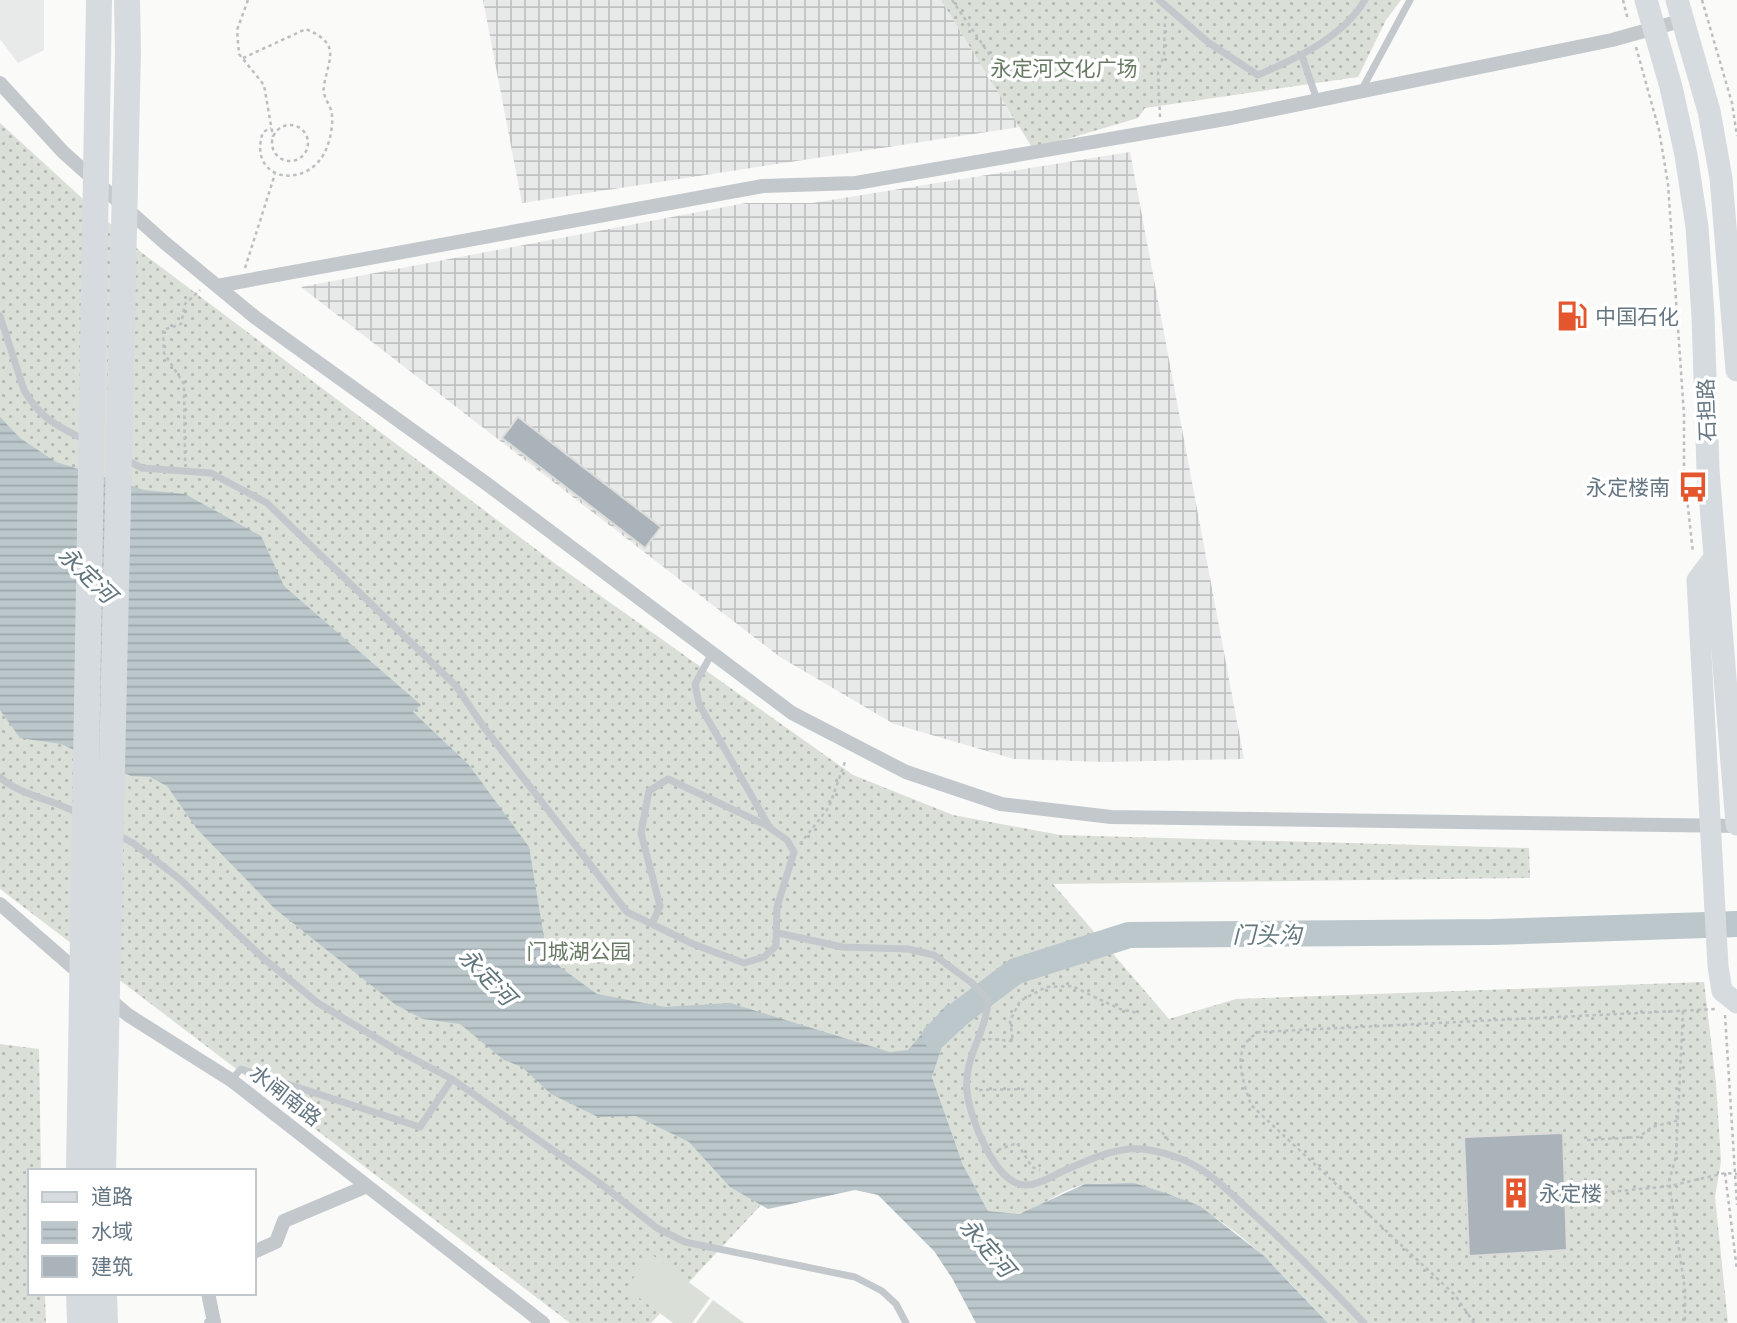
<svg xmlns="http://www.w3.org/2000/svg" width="1737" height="1323" font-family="'IBM Plex Sans','Noto Sans SC',sans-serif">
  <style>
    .built { fill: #e8e9e9 }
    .industrial { fill: url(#industrial-grid) }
    .grass { fill: url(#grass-dots) }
    .pitch { fill: #dadfd7 }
    .water { fill: url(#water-rules) }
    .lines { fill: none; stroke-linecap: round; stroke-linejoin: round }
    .river { stroke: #bbc7cb; stroke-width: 26 }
    .building { fill: #aab3b9; stroke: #dcdcda; stroke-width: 2 }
    .path { stroke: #bbbfc2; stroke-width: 2.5; stroke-dasharray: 3.5 3.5; stroke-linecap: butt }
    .lane { stroke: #c3c8cc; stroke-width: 7 }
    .street { stroke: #c3c8cc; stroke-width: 14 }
    .secondary { stroke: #d6dbdf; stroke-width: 21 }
    .primary { stroke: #d6dbdf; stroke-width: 23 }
    .highway { stroke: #d6dbdf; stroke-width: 26 }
    .labels { text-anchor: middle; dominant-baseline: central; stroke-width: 7; stroke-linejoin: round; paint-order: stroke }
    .park-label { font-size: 21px; fill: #687a64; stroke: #fff }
    .poi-label { font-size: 21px; fill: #657683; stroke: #fff; text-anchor: start }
    .street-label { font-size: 21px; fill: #657683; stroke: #fff }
    .water-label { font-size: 23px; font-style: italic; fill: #60757c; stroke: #fff }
  </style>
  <defs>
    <pattern id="industrial-grid" width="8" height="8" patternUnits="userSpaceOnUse" patternTransform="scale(1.75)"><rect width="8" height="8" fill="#e8e9e9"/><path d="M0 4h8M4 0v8" fill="none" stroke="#c0c1c2"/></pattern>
    <pattern id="grass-dots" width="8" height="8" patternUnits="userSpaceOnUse" patternTransform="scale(1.75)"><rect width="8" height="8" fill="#dadfd7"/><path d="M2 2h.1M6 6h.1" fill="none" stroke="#b4b9b4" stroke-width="1.8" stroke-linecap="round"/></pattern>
    <pattern id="water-rules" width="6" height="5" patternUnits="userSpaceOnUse" patternTransform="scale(1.75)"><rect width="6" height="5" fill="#bbc7cb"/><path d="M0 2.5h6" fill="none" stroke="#9ca6aa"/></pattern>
  </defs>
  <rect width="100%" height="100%" fill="#fafaf8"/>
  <path class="built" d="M 0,0 L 44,0 L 44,50 L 18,63 L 0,39 Z"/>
  <path class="industrial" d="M 483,0 L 941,0 L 1020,127 L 522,203 Z
    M 1130,152 L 1244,759 L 1104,762 L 1014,759 L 894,724 L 780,657 L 301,287 L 746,203 L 812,203 Z"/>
  <path class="grass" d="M 941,0 L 1401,0 L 1386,20 L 1358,77 L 1145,108 L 1138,118 L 1033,149 Z
    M 0,123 L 141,252 L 557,565 L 853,775 L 953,815 L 1060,835 L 1529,848 L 1530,878 L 1053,884 L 1169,1019 L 1236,999 L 1704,982 L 1716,1083 L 1721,1161 L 1715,1197 L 1728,1323 L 1328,1323 C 1261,1252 1197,1175 1089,1184 C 1065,1186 1043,1207 1020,1213 C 1011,1216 998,1212 988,1211 L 963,1165 L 932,1077 L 942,1047 L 963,1026 L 886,1071 L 651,1323 L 570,1323 L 0,889 Z
    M 0,1044 L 39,1049 L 41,1171 L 30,1171 L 30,1293 L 45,1293 L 46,1323 L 0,1323 Z"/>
  <path class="pitch" d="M 651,1254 L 710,1298 L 692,1323 L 673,1323 L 626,1288 Z
    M 713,1300 L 744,1323 L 696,1323 Z"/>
  <path class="water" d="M 0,417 L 20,438 L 56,462 L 144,490 L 185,494 L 261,536 L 284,586 L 421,705 L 413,712 L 469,765 L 529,847 L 546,949 L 561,968 L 597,994 L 665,1007 L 730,1003 L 890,1052 L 908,1050 L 947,1004 L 960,1014 L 967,1024 L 942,1047 L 932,1077 L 963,1165 L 988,1211 L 1019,1214 L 1085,1184 L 1134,1183 L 1166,1193 L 1200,1206 L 1264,1256 L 1328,1323 L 976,1323 L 952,1278 L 934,1251 L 878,1195 L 855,1190 L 768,1209 L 730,1187 L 689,1142 L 636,1116 L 598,1117 L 551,1094 L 522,1067 L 504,1060 L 460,1024 L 423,1019 L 396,1005 L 274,908 L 197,829 L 167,786 L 150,777 L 131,776 L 61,744 L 20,738 L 0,710 Z"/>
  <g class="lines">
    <path class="river" d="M 935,1036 L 960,1013 L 1016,971 L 1129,935 L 1492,932 L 1737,924"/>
  </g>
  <path class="building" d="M 518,417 L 661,527 L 645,548 L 502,438 Z
    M 1563,1133 L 1567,1250 L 1469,1256 L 1464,1137 Z"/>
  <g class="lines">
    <path class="path" d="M 248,0 L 237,30 L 239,54 L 264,85 L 273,137
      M 952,0 L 996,64 L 1024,78
      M 1623,0 L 1628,20
      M 1702,0 L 1732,103 L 1737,136
      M 1636,47 L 1659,130 L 1668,184 L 1684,415 L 1684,471 L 1693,553
      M 243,58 L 306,29 C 340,44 330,55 324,85 C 322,96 328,101 331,110 C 334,120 331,137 327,147 C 311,191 246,183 263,132 L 271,128
      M 1160,117 L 1158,72 L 1164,55 L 1165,20
      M272 143a18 18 0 1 1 36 0a18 18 0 1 1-36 0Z
      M 245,268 L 275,174
      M 185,461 L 184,384 L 164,353 L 163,330 L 181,324 L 185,304 L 200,290
      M 800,844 L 829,807 L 846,759
      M 1683,1011 L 1676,1156 L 1669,1181 L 1685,1290 L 1685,1323
      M 1725,1015 L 1737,1205
      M 988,1039 L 1013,1041 L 1010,1021 L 1020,1001 L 1046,987 L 1072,986 L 1120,1009 L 1138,1013
      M 979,1090 L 1028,1089
      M 1162,1132 L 1172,1145
      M 1587,1140 L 1639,1137 L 1652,1127 L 1679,1120
      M 998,1150 L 1017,1143 L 1032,1167 L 1040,1170
      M 1725,1173 L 1737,1270
      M 1590,1194 L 1670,1186 L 1725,1173 L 1737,1174
      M 1474,1323 L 1455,1295 L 1251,1105 C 1243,1080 1229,1048 1259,1032 L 1717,1009"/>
    <path class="lane" d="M 1159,0 L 1209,43 L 1258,75 C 1297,58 1342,38 1365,0
      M 1302,56 L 1317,100
      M 1361,91 L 1410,0
      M 0,316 L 24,390 C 41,420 58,426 87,441
      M 126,460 L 142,468 L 211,473 L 267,503 L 456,686 L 483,726 L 627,912 L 693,944 L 744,963 L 764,957 L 776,946 L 777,907 L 794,852 L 787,840 L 770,828 L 699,704 L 695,684 L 712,653
      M 0,777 C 19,795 54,800 78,813
      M 116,834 L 133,843 L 181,880 L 263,958 L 318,1003 L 395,1049 L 452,1079 L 601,1184 L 657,1228 L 685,1242 L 855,1277 L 882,1291 L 896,1304 L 906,1323
      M 652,924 L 660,906 L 641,833 L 649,791 L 668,779 L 770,827
      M 778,933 L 842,947 L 908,949 L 934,955 L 972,983 L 988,1000 C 987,1032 963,1058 967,1092 C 970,1118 995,1185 1026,1185 C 1038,1185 1051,1177 1061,1172 C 1084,1162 1116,1146 1142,1149 C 1152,1150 1164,1153 1173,1156 C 1204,1165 1227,1190 1250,1211 C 1290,1247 1327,1284 1364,1323
      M 231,1080 L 241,1069 L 420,1127 L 452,1079"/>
    <path class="street" d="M 0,83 L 63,152 L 165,243 L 256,318 L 487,484 L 792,713 L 906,772 L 1001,804 L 1111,817 L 1737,826
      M 217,286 L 763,186 L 856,183 L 1231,118 L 1612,40 L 1684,20
      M 0,904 L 84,977
      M 107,997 L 128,1015 L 231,1080 L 543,1323
      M 254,1252 L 276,1242 L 284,1221 L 367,1186
      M 208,1293 L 214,1322 L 211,1323"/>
    <path class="secondary" d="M 1715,556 L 1697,580 L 1718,966 L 1722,991 L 1737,1003"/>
    <path class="primary" d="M 1646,0 L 1671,87 L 1686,155 L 1697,227 L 1703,316 L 1708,470 L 1737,824
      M 1677,0 L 1709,111 L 1721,178 L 1737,370"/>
    <path class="highway" d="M 79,1171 L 99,0
      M 103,1171 L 128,50 L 127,0
      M 79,1293 L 80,1323
      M 104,1293 L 105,1323"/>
  </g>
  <defs>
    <g id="fuel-bare" transform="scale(2.415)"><path d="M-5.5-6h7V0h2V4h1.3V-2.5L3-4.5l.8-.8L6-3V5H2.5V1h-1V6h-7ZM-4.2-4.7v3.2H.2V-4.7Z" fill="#e4572e" stroke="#fff" stroke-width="2.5" paint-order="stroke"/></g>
    <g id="bus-bare" transform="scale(2.415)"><path d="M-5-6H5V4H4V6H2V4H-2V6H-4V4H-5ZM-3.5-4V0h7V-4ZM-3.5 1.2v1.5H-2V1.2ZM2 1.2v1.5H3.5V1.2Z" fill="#e4572e" stroke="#fff" stroke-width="2.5" paint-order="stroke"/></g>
    <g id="building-bare" transform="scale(2.415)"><path d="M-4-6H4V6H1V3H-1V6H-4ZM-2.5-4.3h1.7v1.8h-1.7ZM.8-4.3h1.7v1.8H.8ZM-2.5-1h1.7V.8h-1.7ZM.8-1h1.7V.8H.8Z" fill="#e4572e" stroke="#fff" stroke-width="2.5" paint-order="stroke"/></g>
  </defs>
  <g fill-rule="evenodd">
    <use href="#fuel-bare" x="1572" y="316"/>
    <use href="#bus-bare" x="1693" y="487"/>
    <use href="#building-bare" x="1516" y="1193"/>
  </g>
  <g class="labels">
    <g class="park-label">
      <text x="1064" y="68">永定河文化广场</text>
      <text x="579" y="951">门城湖公园</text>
    </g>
    <g class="poi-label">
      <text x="1595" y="316">中国石化</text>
      <text x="1670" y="487" text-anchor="end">永定楼南</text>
      <text x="1539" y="1193">永定楼</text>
    </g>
    <g class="street-label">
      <text transform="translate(1706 410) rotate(-92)">石担路</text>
      <text transform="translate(286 1095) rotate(38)">水闸南路</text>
    </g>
    <g class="water-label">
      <text transform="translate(88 574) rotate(44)">永定河</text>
      <text x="1267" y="934">门头沟</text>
      <text transform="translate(488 976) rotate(46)">永定河</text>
      <text transform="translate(988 1247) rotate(49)">永定河</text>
    </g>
  </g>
  <rect x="28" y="1169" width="228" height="126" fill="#ffffff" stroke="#c1c8cd" stroke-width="2"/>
  <rect x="42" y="1192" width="35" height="10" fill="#d6dbdf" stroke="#c1c8cd" stroke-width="2"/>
  <text x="91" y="1204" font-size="21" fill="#657683">道路</text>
  <rect x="42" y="1222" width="35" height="21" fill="url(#water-rules)" stroke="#c1c8cd" stroke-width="2"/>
  <text x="91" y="1239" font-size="21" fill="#657683">水域</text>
  <rect x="42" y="1256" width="35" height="21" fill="#aab3b9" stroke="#c1c8cd" stroke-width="2"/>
  <text x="91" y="1274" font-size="21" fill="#657683">建筑</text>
</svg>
